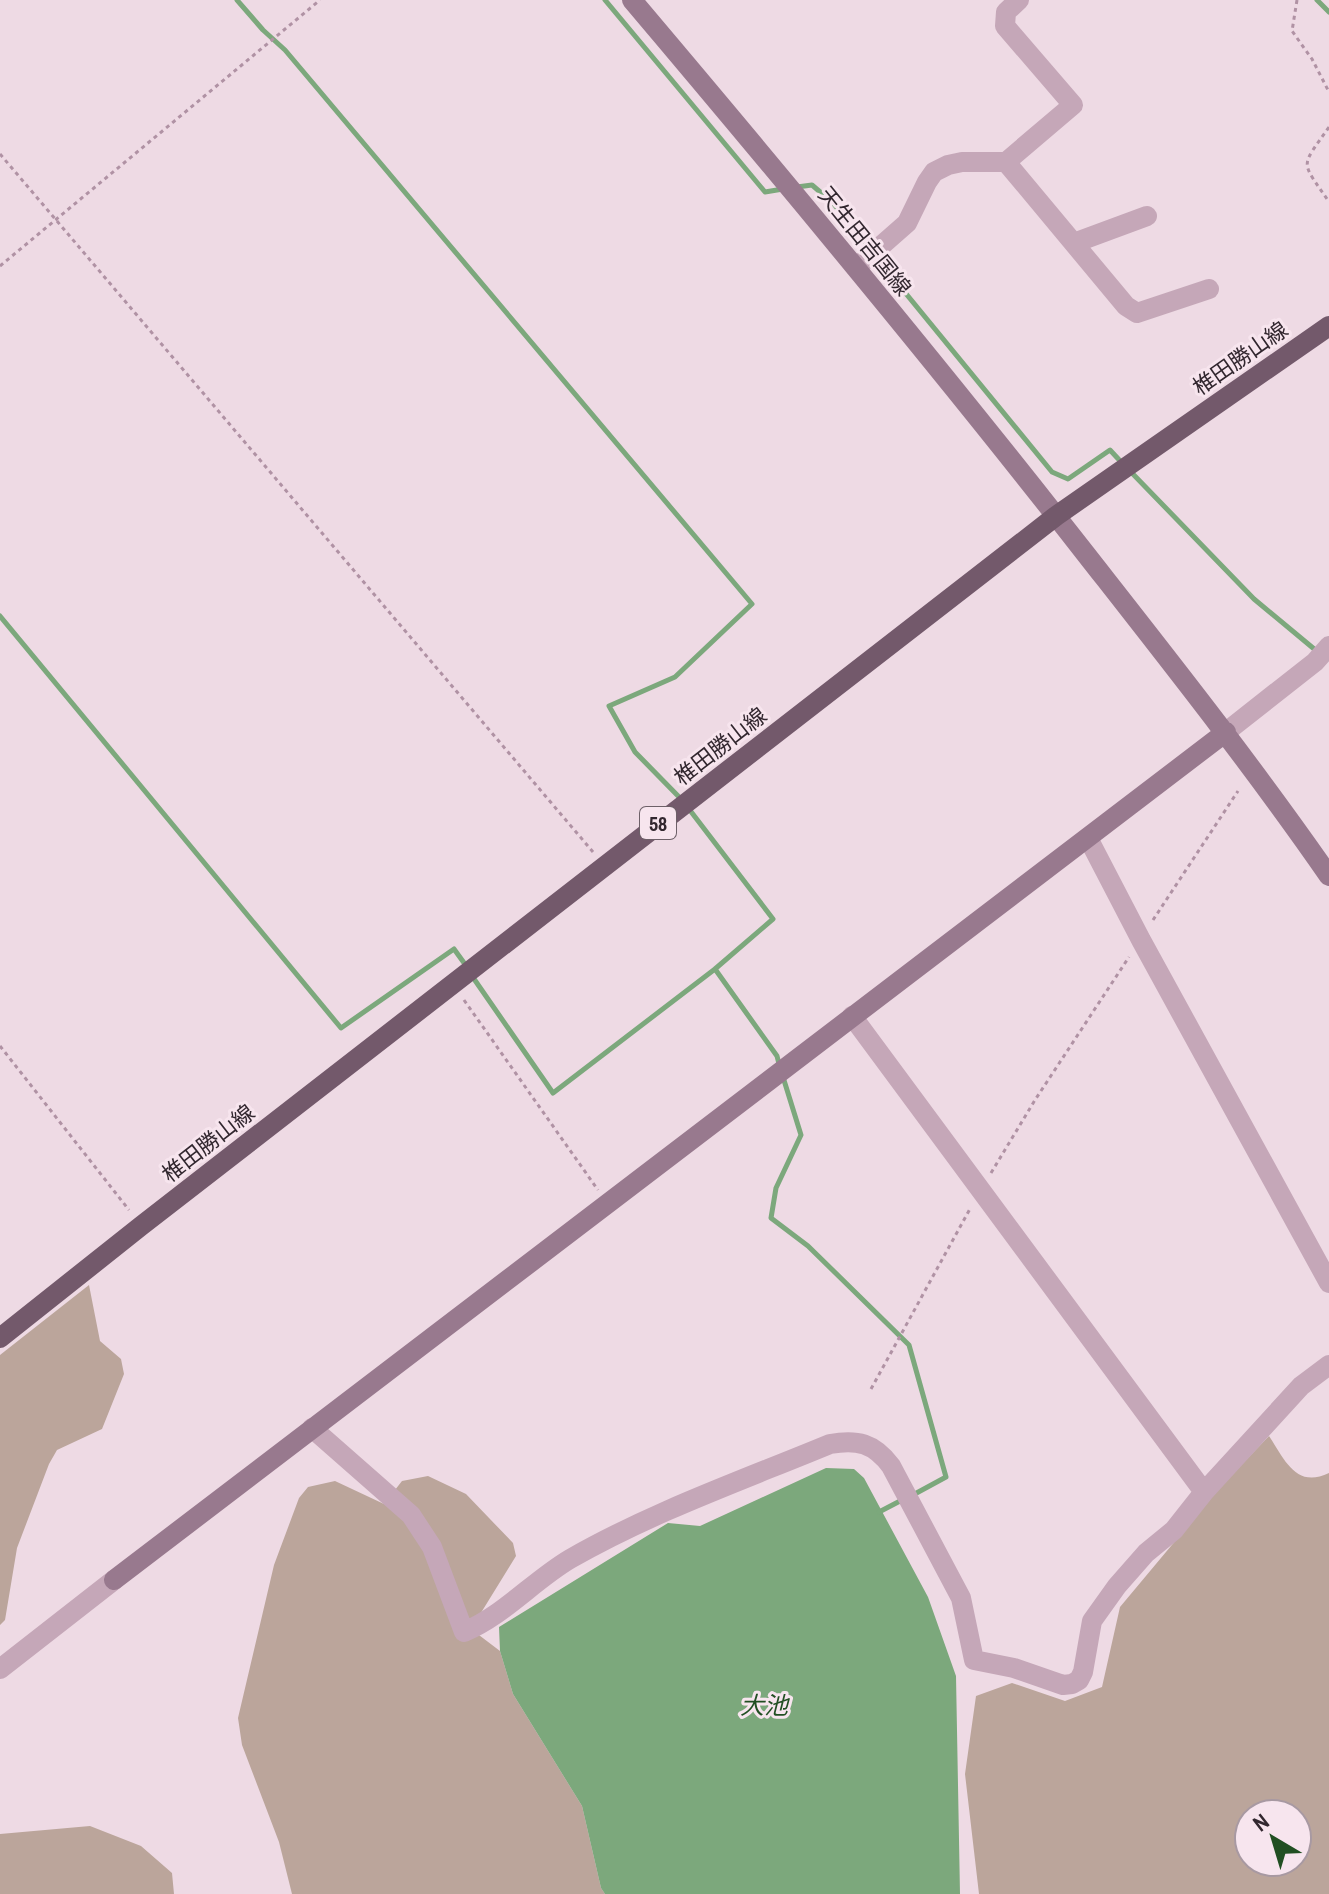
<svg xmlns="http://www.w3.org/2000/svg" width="1329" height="1894" font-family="'Archivo Narrow','Noto Sans JP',sans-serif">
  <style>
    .green { fill: #bba59b; fill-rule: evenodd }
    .water { fill: #7ca87c }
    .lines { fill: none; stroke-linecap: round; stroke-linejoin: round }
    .stream { stroke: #7ca87c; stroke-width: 5 }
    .path { stroke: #b092a4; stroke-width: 3; stroke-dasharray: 4 4; stroke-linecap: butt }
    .street { stroke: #c5a7b8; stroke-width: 20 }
    .secondary { stroke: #98798e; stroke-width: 20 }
    .primary { stroke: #73596b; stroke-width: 20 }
    .labels { text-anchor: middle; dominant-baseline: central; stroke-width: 6; stroke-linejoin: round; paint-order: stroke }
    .shield { fill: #f7e5ee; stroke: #6d6068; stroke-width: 2 }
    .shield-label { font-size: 20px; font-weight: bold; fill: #32272f }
    .street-label { font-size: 22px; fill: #32272f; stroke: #f7e5ee }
    .water-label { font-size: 24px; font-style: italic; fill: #214f22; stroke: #f7e5ee }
  </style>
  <rect width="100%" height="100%" fill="#eedae4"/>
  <path class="green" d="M 89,1285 L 100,1341 L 121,1359 L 124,1374 L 102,1429 L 57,1450 L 49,1464 L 17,1548 L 5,1620 L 0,1625 L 0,1355 Z
    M 1269,1436 C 1285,1460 1296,1489 1329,1473 L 1329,1894 L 979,1894 L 965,1774 L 976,1696 L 1012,1683 L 1065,1701 L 1102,1687 L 1120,1607 L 1222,1485 ZM 1249,1814 L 1297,1814 L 1297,1862 L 1249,1862 Z
    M 428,1476 L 466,1494 L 513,1543 L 516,1556 L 471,1629 L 500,1651 L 513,1694 L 582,1806 L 601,1888 L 605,1894 L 292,1894 L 279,1842 L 242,1745 L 238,1718 L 274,1565 L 299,1498 L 308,1487 L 335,1481 L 384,1504 L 402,1481 Z
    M 90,1826 L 141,1846 L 172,1873 L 174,1894 L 0,1894 L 0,1834 Z"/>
  <path class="water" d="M 826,1468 L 854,1469 L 864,1478 L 928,1597 L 956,1676 L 960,1894 L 605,1894 L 601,1888 L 582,1806 L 513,1694 L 500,1651 L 499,1627 L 668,1523 L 700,1526 Z"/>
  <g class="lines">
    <path class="stream" d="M 237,0 L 263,30 L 285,50 L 752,604 L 675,677 L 609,706 L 635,752 L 683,801
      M 605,0 L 765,192 L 783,189
      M 1317,0 L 1329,12
      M 797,187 L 812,185 L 833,203 L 870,249
      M 876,257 L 1052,472 L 1068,479 L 1110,450 L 1123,464
      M 1130,471 L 1254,599 L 1319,653
      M 0,616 L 341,1028 L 454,949 L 467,967
      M 689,809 L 773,919 L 715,969
      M 472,976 L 553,1093 L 715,969 L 777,1056 L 779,1064
      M 783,1077 L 801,1135 L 776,1188 L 771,1218 L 808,1246 L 909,1345 L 946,1477 L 911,1496
      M 879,1512 L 902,1500"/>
    <path class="path" d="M 1297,0 L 1292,31 L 1312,59 L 1329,92
      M 1329,127 C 1300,169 1300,159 1329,202
      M 0,154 L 593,852
      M 0,266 L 320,0
      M 1153,920 L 1238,791
      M 464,1000 L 598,1190
      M 0,1046 L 129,1210
      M 991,1173 L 1035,1100 L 1129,957
      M 871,1389 L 971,1207"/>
    <path class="street" d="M 1006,162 L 1126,306 L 1137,313 L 1209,289
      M 1074,243 L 1147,216
      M 857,267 L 907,223 L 927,182 L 934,172 L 948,165 L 962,162 L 1006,162 L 1073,105 L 1005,26 L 1006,12 L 1019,0
      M 1226,732 L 1315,662 L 1329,646
      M 1088,838 L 1141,940 L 1329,1283
      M 852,1016 L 1204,1492
      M 312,1428 L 411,1515 L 432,1547 L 464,1632 C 504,1615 533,1581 570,1559 C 652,1512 743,1480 830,1444 C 857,1439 874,1443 891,1466 L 961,1598 L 974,1660 L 1014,1668 L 1063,1685 L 1072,1684 L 1079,1680 L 1083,1672 L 1092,1621 L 1117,1586 L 1146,1553 L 1174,1530 L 1204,1492 L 1301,1386 L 1329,1365
      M 0,1669 L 114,1580"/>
    <path class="secondary" d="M 632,0 C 786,182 938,365 1085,553 C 1168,659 1252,765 1329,876
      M 114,1580 L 1226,732"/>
    <path class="primary" d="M 0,1338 L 141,1226 L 1056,516 L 1329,326"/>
  </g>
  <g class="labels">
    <rect class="shield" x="640" y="807" width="36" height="32" rx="6"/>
    <g class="shield-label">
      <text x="658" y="823">58</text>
    </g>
    <g class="street-label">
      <text transform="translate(865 241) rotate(51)">天生田吉国線</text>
      <text transform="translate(1240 358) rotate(-35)">椎田勝山線</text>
      <text transform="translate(720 746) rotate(-38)">椎田勝山線</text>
      <text transform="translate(208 1143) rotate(-38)">椎田勝山線</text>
    </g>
    <g class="water-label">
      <text x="764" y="1705">大池</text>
    </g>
  </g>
  <g transform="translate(1273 1838) rotate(322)"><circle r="38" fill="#f7e5ee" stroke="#a899a2" stroke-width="2"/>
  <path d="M0-6L14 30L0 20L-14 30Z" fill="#214f22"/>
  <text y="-12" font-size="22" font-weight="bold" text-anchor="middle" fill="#32272f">N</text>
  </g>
</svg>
